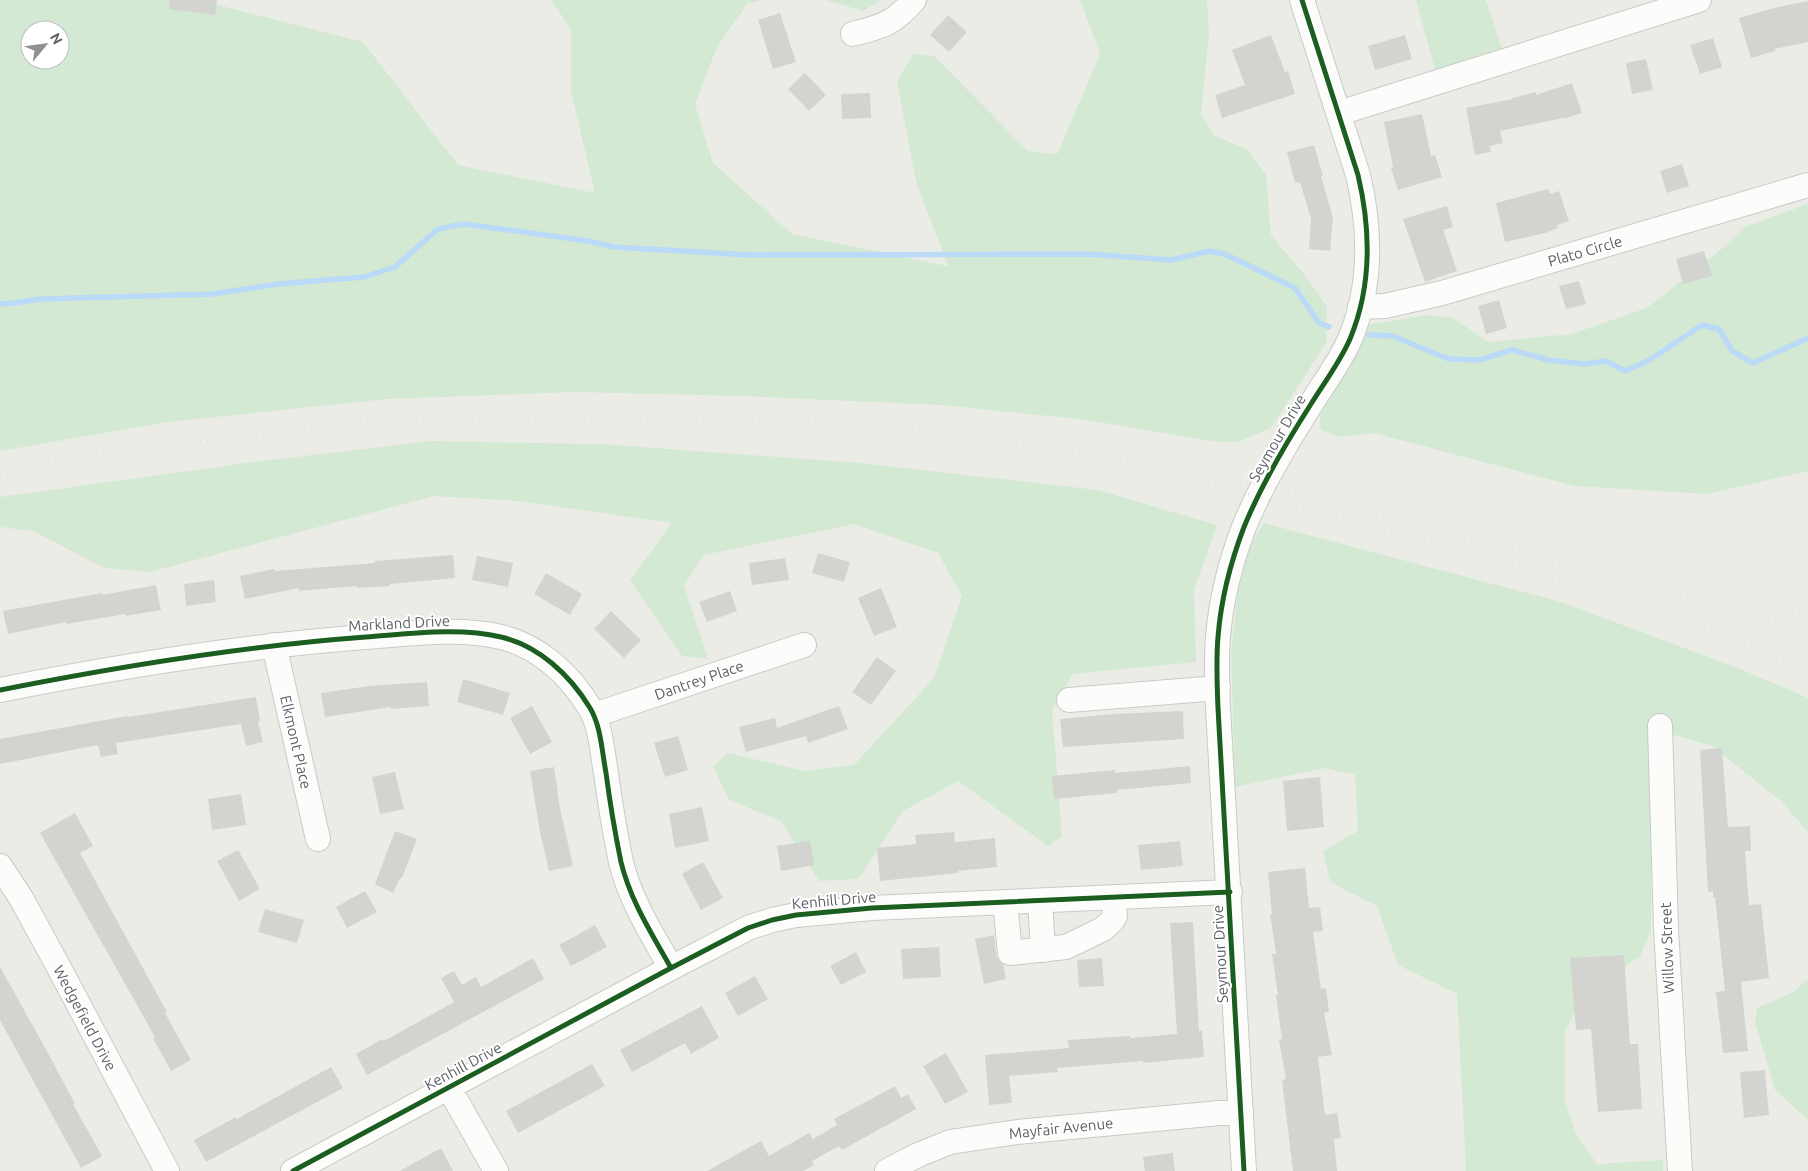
<svg xmlns="http://www.w3.org/2000/svg" width="1808" height="1171" font-family="Ubuntu,sans-serif">
  <style>
    .green { fill: #d4e9d3; fill-rule: evenodd }
    .lines { fill: none; stroke-linecap: round; stroke-linejoin: round }
    .stream { stroke: #badaf7; stroke-width: 5.5 }
    .building { fill: #d3d3d0 }
    .minor-casing { stroke: #c9c9c9; stroke-width: 26 }
    .minor { stroke: #fcfcfb; stroke-width: 24 }
    .rail { stroke: #e3e4e3; stroke-width: 4; stroke-dasharray: 1 6; stroke-linecap: butt }
    .cycleway-casing { stroke: #fff; stroke-width: 8 }
    .cycleway { stroke: #1b5e20; stroke-width: 5 }
    .labels { text-anchor: middle; dominant-baseline: central; stroke-width: 4; stroke-linejoin: round; paint-order: stroke }
    .street-label { font-size: 15px; fill: #5c6065; stroke: #fff }
  </style>
  <rect width="100%" height="100%" fill="#ecece7"/>
  <path class="green" d="M 0,0 L 198,0 L 363,42 L 458,165 L 595,193 L 571,92 L 571,29 L 551,0 L 761,0 L 747,4 L 717,47 L 695,104 L 713,163 L 792,234 L 948,266 L 916,182 L 897,81 L 913,54 L 934,56 L 1028,151 L 1057,154 L 1100,54 L 1080,0 L 1207,0 L 1209,35 L 1201,114 L 1214,135 L 1248,150 L 1266,175 L 1271,235 L 1303,273 L 1327,306 L 1326,343 L 1271,428 L 1238,442 L 1216,442 L 1087,420 L 941,405 L 740,396 L 575,392 L 387,399 L 168,422 L 0,451 ZM 30,30 L 60,30 L 60,60 L 30,60 Z
    M 826,0 L 881,0 L 863,11 Z
    M 1416,0 L 1486,0 L 1503,52 L 1435,70 Z
    M 1808,204 L 1808,471 L 1707,494 L 1574,486 L 1374,433 L 1340,437 L 1321,430 L 1320,415 L 1349,364 L 1366,325 L 1427,315 L 1453,318 L 1489,342 L 1571,334 L 1647,308 L 1724,247 L 1744,227 Z
    M 430,441 L 600,444 L 861,463 L 1098,490 L 1217,525 L 1194,590 L 1196,662 L 1073,674 L 1052,710 L 1062,836 L 1048,846 L 958,781 L 903,811 L 858,879 L 819,881 L 781,821 L 729,800 L 713,766 L 728,753 L 805,771 L 854,765 L 934,678 L 962,596 L 938,553 L 854,524 L 704,555 L 684,585 L 708,659 L 682,656 L 630,580 L 672,523 L 518,501 L 434,496 L 150,572 L 104,568 L 33,531 L 0,527 L 0,497 L 253,462 Z
    M 1263,523 L 1561,602 L 1743,670 L 1808,698 L 1808,832 L 1781,801 L 1712,746 L 1674,735 L 1651,746 L 1651,931 L 1640,956 L 1581,1000 L 1565,1031 L 1565,1100 L 1576,1134 L 1597,1164 L 1663,1160 L 1663,1171 L 1466,1171 L 1457,994 L 1398,965 L 1377,906 L 1330,882 L 1323,851 L 1358,831 L 1355,775 L 1325,768 L 1235,787 L 1231,653 L 1238,589 L 1248,551 Z
    M 1808,979 L 1808,1120 L 1775,1090 L 1755,1023 L 1757,1008 L 1792,993 Z"/>
  <g class="lines">
    <path class="stream" d="M 0,304 L 14,303 L 41,299 L 213,294 L 278,284 L 364,277 L 395,267 L 438,229 L 464,224 L 589,241 L 614,247 L 750,255 L 1088,254 L 1171,260 L 1210,251 L 1227,255 L 1295,288 L 1319,323 L 1329,327
      M 1369,335 L 1392,336 L 1449,359 L 1479,360 L 1512,350 L 1549,360 L 1584,364 L 1606,361 L 1625,371 L 1648,361 L 1702,325 L 1719,329 L 1732,351 L 1753,363 L 1808,338"/>
  </g>
  <path class="building" d="M 170,0 L 217,0 L 215,15 L 169,9 Z
    M 1808,1 L 1808,42 L 1774,49 L 1775,51 L 1751,58 L 1739,18 L 1778,7 Z
    M 780,13 L 796,62 L 773,69 L 758,20 Z
    M 948,15 L 967,32 L 949,52 L 930,35 Z
    M 1271,35 L 1285,72 L 1288,71 L 1295,94 L 1222,118 L 1215,95 L 1245,85 L 1232,50 Z
    M 1405,35 L 1412,59 L 1375,70 L 1368,46 Z
    M 1713,38 L 1722,67 L 1700,74 L 1690,45 Z
    M 1646,59 L 1653,90 L 1632,94 L 1626,63 Z
    M 805,73 L 826,95 L 809,111 L 788,89 Z
    M 1572,83 L 1582,113 L 1563,119 L 1563,118 L 1500,131 L 1503,143 L 1490,146 L 1491,152 L 1475,155 L 1466,108 L 1513,99 L 1512,98 L 1536,92 L 1536,95 Z
    M 870,93 L 871,118 L 842,119 L 841,94 Z
    M 1422,114 L 1431,156 L 1435,155 L 1442,177 L 1398,190 L 1391,168 L 1393,167 L 1384,122 Z
    M 1314,145 L 1323,176 L 1321,176 L 1333,218 L 1330,251 L 1309,249 L 1311,219 L 1300,182 L 1295,183 L 1287,152 Z
    M 1682,164 L 1689,186 L 1667,193 L 1660,171 Z
    M 1548,189 L 1550,194 L 1559,191 L 1569,221 L 1557,225 L 1558,228 L 1545,233 L 1505,242 L 1496,203 Z
    M 1447,206 L 1453,227 L 1443,230 L 1457,271 L 1425,282 L 1403,219 Z
    M 1704,251 L 1712,276 L 1683,284 L 1676,259 Z
    M 1579,281 L 1586,304 L 1566,309 L 1559,286 Z
    M 1499,300 L 1507,328 L 1486,334 L 1478,306 Z
    M 818,553 L 850,562 L 844,582 L 812,573 Z
    M 453,555 L 455,578 L 390,584 L 390,586 L 357,588 L 357,586 L 299,591 L 299,588 L 245,599 L 240,576 L 274,569 L 275,571 L 375,563 L 375,561 Z
    M 477,556 L 513,563 L 508,587 L 472,580 Z
    M 785,558 L 789,580 L 752,585 L 749,563 Z
    M 546,573 L 582,594 L 570,615 L 534,594 Z
    M 214,580 L 216,602 L 186,606 L 184,584 Z
    M 156,585 L 161,610 L 126,616 L 126,614 L 66,624 L 66,622 L 8,634 L 3,611 L 102,593 L 102,595 Z
    M 881,588 L 897,627 L 874,636 L 858,598 Z
    M 730,591 L 737,611 L 707,622 L 699,602 Z
    M 611,611 L 641,640 L 624,658 L 594,629 Z
    M 877,657 L 896,671 L 871,705 L 852,692 Z
    M 463,679 L 510,693 L 503,715 L 457,702 Z
    M 427,682 L 429,706 L 391,709 L 391,707 L 325,717 L 321,693 L 369,686 Z
    M 256,697 L 260,721 L 258,721 L 263,742 L 246,746 L 241,724 L 116,743 L 118,754 L 101,757 L 98,745 L 0,764 L 0,739 L 127,716 L 128,717 Z
    M 532,706 L 552,742 L 530,754 L 510,718 Z
    M 839,706 L 848,729 L 808,743 L 806,736 L 746,752 L 739,727 L 775,718 L 777,728 Z
    M 1183,711 L 1184,739 L 1063,747 L 1060,719 L 1113,714 Z
    M 678,736 L 688,770 L 665,777 L 654,743 Z
    M 1722,748 L 1728,827 L 1750,826 L 1751,851 L 1745,851 L 1749,905 L 1761,904 L 1769,978 L 1741,982 L 1748,1051 L 1723,1053 L 1716,992 L 1725,991 L 1715,897 L 1713,897 L 1713,891 L 1708,892 L 1700,750 Z
    M 1190,766 L 1191,783 L 1117,790 L 1117,793 L 1054,799 L 1052,776 L 1115,770 L 1115,773 Z
    M 554,767 L 560,808 L 573,866 L 549,871 L 540,832 L 530,771 Z
    M 395,772 L 404,809 L 380,814 L 372,777 Z
    M 1320,777 L 1324,827 L 1287,831 L 1283,781 Z
    M 241,794 L 246,825 L 212,830 L 208,799 Z
    M 702,807 L 709,841 L 675,848 L 669,814 Z
    M 75,813 L 93,846 L 80,853 L 167,1012 L 165,1013 L 191,1060 L 171,1071 L 153,1038 L 155,1037 L 40,833 Z
    M 395,831 L 417,839 L 402,878 L 400,878 L 393,893 L 375,884 Z
    M 954,832 L 955,842 L 995,838 L 997,867 L 958,871 L 958,873 L 880,881 L 877,848 L 916,844 L 915,835 Z
    M 810,841 L 814,865 L 781,871 L 777,846 Z
    M 1180,841 L 1183,866 L 1141,870 L 1138,845 Z
    M 238,850 L 260,889 L 239,901 L 217,861 Z
    M 703,862 L 723,898 L 701,910 L 682,874 Z
    M 1305,868 L 1309,908 L 1320,907 L 1323,931 L 1313,932 L 1321,989 L 1326,988 L 1329,1012 L 1324,1013 L 1332,1055 L 1318,1057 L 1325,1115 L 1337,1113 L 1341,1138 L 1334,1139 L 1337,1171 L 1293,1171 L 1282,1080 L 1286,1079 L 1279,1040 L 1282,1039 L 1276,995 L 1278,995 L 1272,954 L 1276,954 L 1270,914 L 1272,914 L 1268,872 Z
    M 365,891 L 377,912 L 347,928 L 336,907 Z
    M 265,909 L 304,920 L 297,943 L 258,932 Z
    M 1193,922 L 1199,1031 L 1202,1031 L 1204,1057 L 1143,1063 L 1143,1061 L 1057,1068 L 1058,1072 L 1009,1076 L 1012,1103 L 989,1105 L 985,1055 L 1069,1048 L 1068,1040 L 1130,1036 L 1130,1038 L 1177,1034 L 1170,923 Z
    M 595,925 L 607,947 L 571,966 L 559,945 Z
    M 994,935 L 996,955 L 999,961 L 1003,964 L 1006,979 L 984,984 L 975,939 Z
    M 939,947 L 941,977 L 903,979 L 901,949 Z
    M 856,952 L 866,972 L 841,985 L 830,966 Z
    M 1624,955 L 1630,1044 L 1638,1044 L 1642,1109 L 1598,1112 L 1591,1029 L 1576,1030 L 1570,958 Z
    M 533,958 L 544,979 L 367,1075 L 356,1054 L 382,1039 L 384,1041 L 454,1002 L 441,978 L 454,971 L 462,985 L 476,977 L 481,987 Z
    M 1102,958 L 1104,986 L 1079,987 L 1077,960 Z
    M 0,967 L 48,1053 L 75,1104 L 73,1104 L 102,1156 L 81,1168 L 0,1020 Z
    M 755,976 L 768,999 L 738,1016 L 725,993 Z
    M 702,1006 L 719,1038 L 691,1054 L 685,1043 L 632,1072 L 620,1050 Z
    M 946,1053 L 968,1092 L 945,1104 L 923,1066 Z
    M 592,1064 L 605,1086 L 518,1133 L 506,1111 Z
    M 331,1067 L 343,1088 L 206,1162 L 194,1140 L 236,1117 L 237,1119 Z
    M 1765,1070 L 1769,1115 L 1744,1118 L 1740,1072 Z
    M 895,1086 L 901,1098 L 908,1094 L 916,1109 L 842,1150 L 839,1146 L 812,1161 L 814,1165 L 803,1171 L 707,1171 L 761,1141 L 769,1156 L 809,1133 L 813,1139 L 837,1125 L 834,1119 Z
    M 441,1148 L 453,1171 L 400,1171 Z
    M 1173,1153 L 1175,1171 L 1145,1171 L 1143,1157 Z"/>
  <g class="lines">
    <g class="minor-casing">
      <path id="minor" d="M 853,34 C 883,26 893,24 914,0
        M 1339,113 L 1699,0
        M 1360,307 L 1385,306 L 1442,293 L 1808,185
        M 274,645 L 318,839
        M 0,690 C 121,666 243,646 366,637 C 408,634 459,627 501,637 C 539,646 570,675 590,708 C 601,726 602,752 606,773 C 610,803 615,833 621,862 C 630,900 652,934 671,968
        M 1069,700 L 1218,688
        M 594,715 L 804,645
        M 1660,726 L 1666,928 L 1680,1171
        M 0,866 L 21,898 L 57,964 L 167,1171
        M 1040,901 L 1043,950
        M 1005,902 L 1010,953 L 1066,947 L 1103,929 L 1112,921 L 1115,916 L 1114,897
        M 449,1088 L 496,1171
        M 293,1171 L 671,968 L 748,928 L 772,920 L 796,915 L 872,908 L 1230,892
        M 887,1171 L 918,1155 L 950,1142 L 1017,1132 L 1241,1111
        M 1244,1171 L 1218,708 C 1217,685 1216,660 1218,637 C 1221,599 1231,561 1244,527 C 1262,483 1286,443 1311,404 C 1324,383 1340,362 1350,339 C 1372,286 1371,230 1358,175 L 1302,0"/>
    </g>
    <use href="#minor" class="minor"/>
    <path class="rail" d="M 1165,464 L 1201,470 C 1404,521 1608,571 1808,633
      M 0,474 L 86,455 L 421,417 L 817,418 L 1102,455 L 1208,482 L 1258,497 L 1448,545 L 1572,583 L 1741,642 L 1808,669
      M 1716,598 L 1808,615"/>
    <g class="cycleway-casing">
      <path id="cycleway" d="M 0,690 C 121,666 243,646 366,637 C 408,634 459,627 501,637 C 539,646 570,675 590,708 C 601,726 602,752 606,773 C 610,803 615,833 621,862 C 630,900 652,934 671,968
        M 293,1171 L 671,968 L 748,928 L 772,920 L 796,915 L 872,908 L 1230,892
        M 1244,1171 L 1218,708 C 1217,685 1216,660 1218,637 C 1221,599 1231,561 1244,527 C 1262,483 1286,443 1311,404 C 1324,383 1340,362 1350,339 C 1372,286 1371,230 1358,175 L 1302,0"/>
    </g>
    <use href="#cycleway" class="cycleway"/>
  </g>
  <g class="labels">
    <g class="street-label">
      <text transform="translate(1585 251) rotate(-16)">Plato Circle</text>
      <text transform="translate(1277 438) rotate(-60)">Seymour Drive</text>
      <text transform="translate(399 623) rotate(-3)">Markland Drive</text>
      <text transform="translate(699 680) rotate(-19)">Dantrey Place</text>
      <text transform="translate(296 742) rotate(77)">Elkmont Place</text>
      <text transform="translate(834 900) rotate(-5)">Kenhill Drive</text>
      <text transform="translate(1667 948) rotate(-92)">Willow Street</text>
      <text transform="translate(1220 954) rotate(-93)">Seymour Drive</text>
      <text transform="translate(85 1018) rotate(62)">Wedgefield Drive</text>
      <text transform="translate(463 1066) rotate(-28)">Kenhill Drive</text>
      <text transform="translate(1061 1128) rotate(-6)">Mayfair Avenue</text>
    </g>
  </g>
  <g transform="translate(45 45) rotate(61)"><circle r="24" fill="#ffffff" stroke="#bebfc1"/>
  <path d="M0-4L9 19L0 12L-9 19Z" fill="#8e9192"/>
  <text y="-8" font-size="14" font-weight="bold" text-anchor="middle" fill="#5c6065">N</text>
  </g>
</svg>
